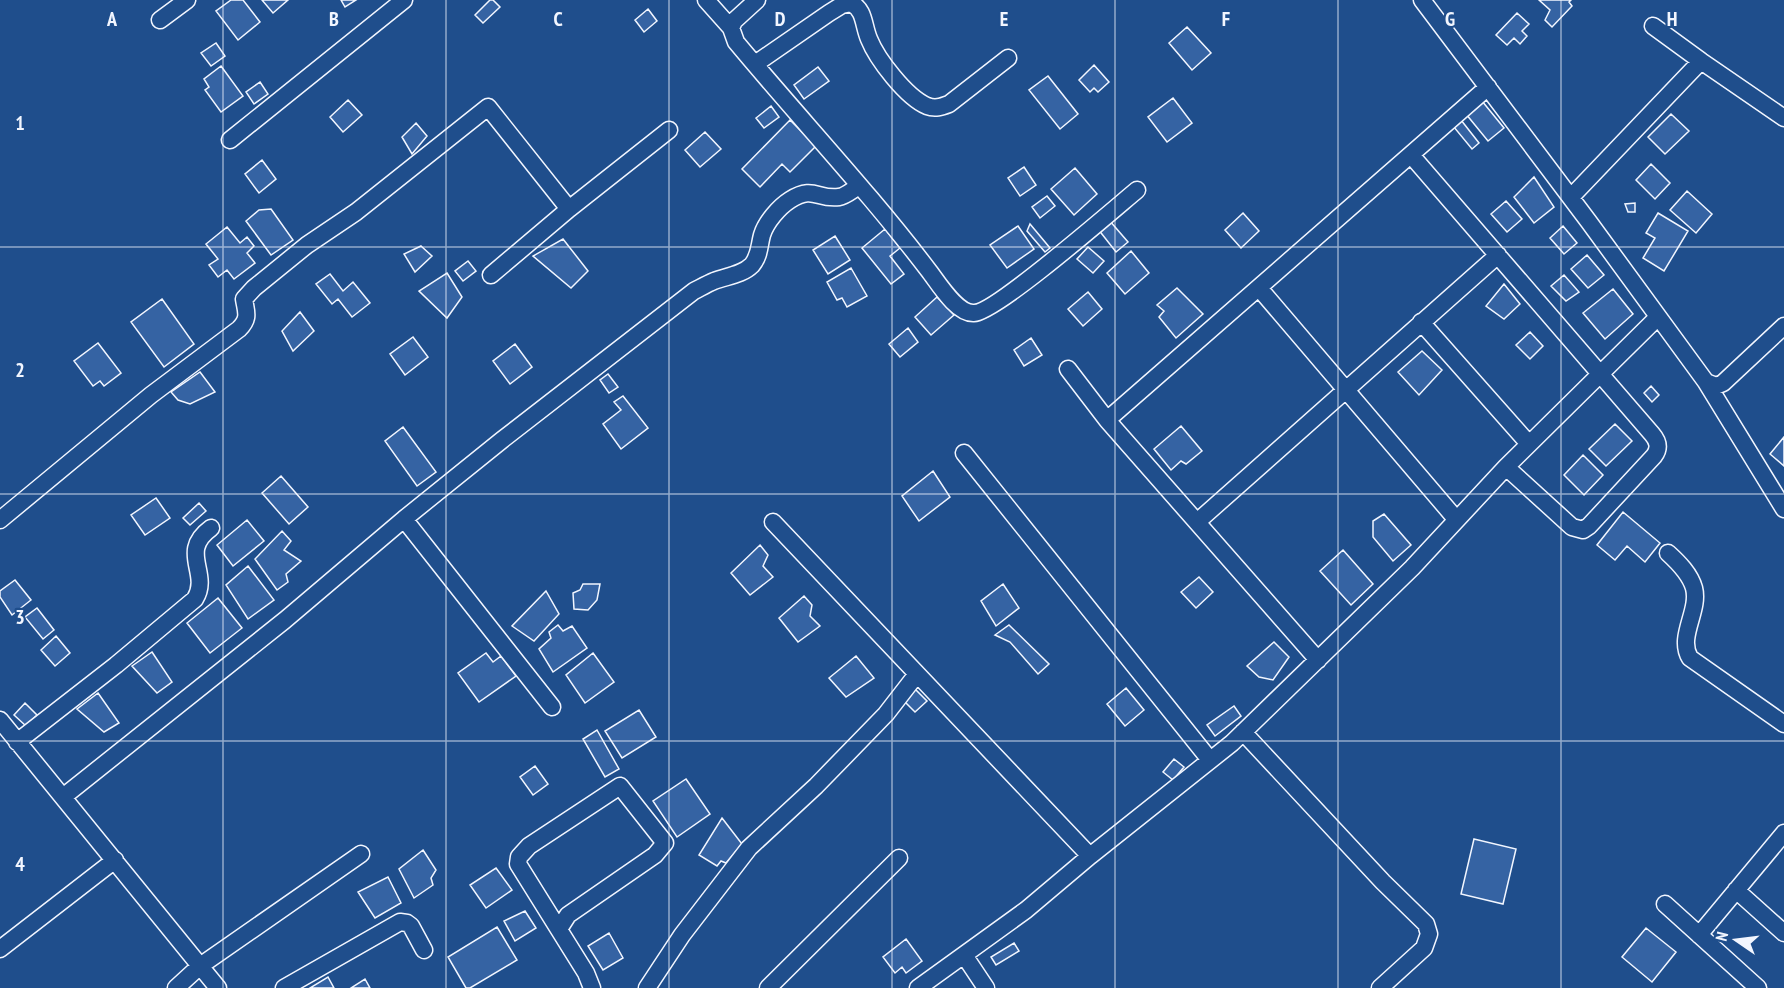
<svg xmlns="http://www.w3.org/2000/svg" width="1784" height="988" font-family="'PT Sans Narrow',sans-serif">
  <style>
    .building { fill: #3563a3; stroke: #f2f6ff; stroke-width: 1.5 }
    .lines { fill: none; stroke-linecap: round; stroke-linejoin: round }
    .minor-casing { stroke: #f2f6ff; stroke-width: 19 }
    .minor { stroke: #1f4e8c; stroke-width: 16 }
    .grid { fill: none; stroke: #f2f6ff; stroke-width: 1.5; stroke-opacity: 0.55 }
    .grid-label { font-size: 20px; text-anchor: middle; font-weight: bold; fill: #f2f6ff; stroke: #1f4e8c; stroke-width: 4.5; stroke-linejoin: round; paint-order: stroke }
  </style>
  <rect width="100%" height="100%" fill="#1f4e8c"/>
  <path class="building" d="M 231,0 L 243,0 L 260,22 L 238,40 L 216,11 Z
    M 262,0 L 288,0 L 273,13 Z
    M 341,0 L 356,0 L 345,7 Z
    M 490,0 L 493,0 L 500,7 L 483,23 L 475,15 Z
    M 1539,0 L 1571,0 L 1569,2 L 1572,6 L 1552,27 L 1545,20 L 1550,10 Z
    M 648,9 L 657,21 L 644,32 L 635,20 Z
    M 1517,13 L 1529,24 L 1522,31 L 1527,36 L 1520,44 L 1514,38 L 1507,45 L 1496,35 Z
    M 1187,27 L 1211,53 L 1192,70 L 1169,43 Z
    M 216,43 L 225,56 L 211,66 L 201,53 Z
    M 1094,65 L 1109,82 L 1098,92 L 1094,88 L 1090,92 L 1079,80 Z
    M 221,66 L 243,96 L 221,112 L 205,90 L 209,87 L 204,79 Z
    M 818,67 L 829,81 L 804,99 L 794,85 Z
    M 1048,76 L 1078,114 L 1060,129 L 1029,90 Z
    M 260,82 L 268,94 L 254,104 L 246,92 Z
    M 1173,98 L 1192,123 L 1167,142 L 1148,117 Z
    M 348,100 L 362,115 L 343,132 L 330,117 Z
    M 1482,101 L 1504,128 L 1488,141 L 1466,114 Z
    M 771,106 L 779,117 L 764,128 L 756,118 Z
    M 1671,114 L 1689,131 L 1665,154 L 1648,137 Z
    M 790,120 L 816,146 L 790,172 L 782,164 L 760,187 L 742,169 Z
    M 1461,120 L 1479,143 L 1472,149 L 1453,126 Z
    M 416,123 L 427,136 L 412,154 L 402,137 Z
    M 705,132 L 721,149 L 700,167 L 685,150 Z
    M 262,160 L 276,179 L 259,193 L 245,174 Z
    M 1651,164 L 1670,183 L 1655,199 L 1636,180 Z
    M 1024,167 L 1036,185 L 1020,196 L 1008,178 Z
    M 1075,168 L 1097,194 L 1074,215 L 1051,189 Z
    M 1534,177 L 1554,207 L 1534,223 L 1514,197 Z
    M 1687,191 L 1712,214 L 1696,233 L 1670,210 Z
    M 1047,196 L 1055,206 L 1040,218 L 1032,207 Z
    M 1506,201 L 1522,219 L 1507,232 L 1491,214 Z
    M 1635,203 L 1635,212 L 1628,212 L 1625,204 Z
    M 271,209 L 293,240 L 271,255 L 246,221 L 259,210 Z
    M 1243,213 L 1259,231 L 1241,248 L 1225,230 Z
    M 1658,213 L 1688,231 L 1664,271 L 1643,258 L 1655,238 L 1646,233 Z
    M 1109,220 L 1128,242 L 1116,252 L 1098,229 Z
    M 1030,224 L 1050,248 L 1045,252 L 1027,231 Z
    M 1018,226 L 1034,249 L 1007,268 L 990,245 Z
    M 1563,226 L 1577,243 L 1564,254 L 1550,238 Z
    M 227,227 L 240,243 L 247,237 L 254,246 L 247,253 L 255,263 L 234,279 L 227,270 L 218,277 L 209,265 L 218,259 L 206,244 Z
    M 885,229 L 900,248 L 890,256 L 904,274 L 891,284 L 862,248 Z
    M 835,236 L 850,260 L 828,274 L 813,250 Z
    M 563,239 L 588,271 L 571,288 L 533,256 Z
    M 421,246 L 432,256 L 415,272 L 404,254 Z
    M 1088,247 L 1104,261 L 1093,273 L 1077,259 Z
    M 1131,251 L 1149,273 L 1125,294 L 1107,273 Z
    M 1587,255 L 1604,275 L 1588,288 L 1571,269 Z
    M 468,261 L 476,271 L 463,281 L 455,271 Z
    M 851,268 L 867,296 L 847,307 L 842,298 L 837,300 L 827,282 Z
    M 447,273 L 462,297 L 447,318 L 419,291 Z
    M 330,274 L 343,291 L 353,282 L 370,303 L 352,317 L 338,299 L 332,304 L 316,284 Z
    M 1564,275 L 1579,292 L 1566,301 L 1551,286 Z
    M 1504,284 L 1520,304 L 1504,319 L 1486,306 Z
    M 1177,288 L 1203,314 L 1176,338 L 1159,317 L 1164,311 L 1157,305 Z
    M 1613,289 L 1633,314 L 1605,339 L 1583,313 Z
    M 1088,292 L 1102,309 L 1083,326 L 1068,309 Z
    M 937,297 L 954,315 L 931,335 L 915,317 Z
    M 162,299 L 194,344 L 164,367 L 131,322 Z
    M 300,312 L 314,331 L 293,351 L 282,331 Z
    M 908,328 L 918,342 L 900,357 L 889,344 Z
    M 1530,332 L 1543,346 L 1530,359 L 1516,345 Z
    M 413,337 L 428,357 L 405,375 L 390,354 Z
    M 1031,338 L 1042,355 L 1024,366 L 1014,350 Z
    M 98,343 L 121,373 L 104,386 L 100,381 L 93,386 L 74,361 Z
    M 515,344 L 532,367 L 510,384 L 493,361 Z
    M 1422,351 L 1442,370 L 1419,395 L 1398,372 Z
    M 200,372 L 215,392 L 190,404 L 178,400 L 171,392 Z
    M 608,374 L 618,387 L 609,393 L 600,380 Z
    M 1651,386 L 1659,395 L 1652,402 L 1644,393 Z
    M 623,396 L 648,428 L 621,449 L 603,424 L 621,410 L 614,402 Z
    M 1615,424 L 1632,441 L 1606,466 L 1589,449 Z
    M 1181,426 L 1202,451 L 1186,464 L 1181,461 L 1171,470 L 1154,449 Z
    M 403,427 L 436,472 L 417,486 L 385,441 Z
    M 1784,437 L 1784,466 L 1770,454 Z
    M 1583,455 L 1603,475 L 1584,495 L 1564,475 Z
    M 933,471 L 950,497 L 919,521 L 902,496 Z
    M 281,476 L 308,507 L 289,524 L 262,493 Z
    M 156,498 L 170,518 L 145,535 L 131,515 Z
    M 199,503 L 206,511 L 190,525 L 183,518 Z
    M 1623,512 L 1660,543 L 1645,562 L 1627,546 L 1615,560 L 1597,545 Z
    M 1384,514 L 1411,545 L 1393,561 L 1373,537 L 1373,521 Z
    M 247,520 L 264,541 L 233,566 L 217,545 Z
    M 282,531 L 291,541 L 284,550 L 301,561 L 286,574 L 288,582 L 277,590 L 255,559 Z
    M 760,545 L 768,555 L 763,566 L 773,577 L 750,595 L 731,573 Z
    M 1343,550 L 1373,584 L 1351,605 L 1320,571 Z
    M 248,566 L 274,600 L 248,619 L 226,585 Z
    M 1199,577 L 1213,592 L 1196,608 L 1181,592 Z
    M 15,580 L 31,600 L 12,615 L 0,597 L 0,591 Z
    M 583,584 L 600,584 L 597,600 L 588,610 L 574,609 L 573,593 L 580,590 Z
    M 1003,584 L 1019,608 L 996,626 L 981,601 Z
    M 546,591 L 559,614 L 534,641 L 512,626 Z
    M 804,596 L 812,605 L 810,616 L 820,626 L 798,642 L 779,618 Z
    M 218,598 L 242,628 L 210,653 L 187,623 Z
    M 37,608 L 54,630 L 43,639 L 25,617 Z
    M 558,625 L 563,631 L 572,626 L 587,648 L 553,672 L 539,649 L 551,638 L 549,632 Z
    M 1009,625 L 1049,664 L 1038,674 L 1010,642 L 995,635 Z
    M 56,636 L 70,653 L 55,666 L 41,650 Z
    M 1274,642 L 1289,657 L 1273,680 L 1259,677 L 1247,666 Z
    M 152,652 L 172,682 L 157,693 L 132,666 Z
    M 486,653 L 493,662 L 501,656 L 516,676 L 479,702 L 458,673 Z
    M 593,653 L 614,682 L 585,703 L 566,675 Z
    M 856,656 L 874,678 L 846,697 L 829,678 Z
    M 913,687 L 927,701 L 915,712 L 901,698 Z
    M 1126,688 L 1144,710 L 1125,726 L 1107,704 Z
    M 98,693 L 119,723 L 104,732 L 77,709 Z
    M 25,703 L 37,715 L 26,726 L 14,715 Z
    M 1234,706 L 1241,716 L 1215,736 L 1207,725 Z
    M 639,710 L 656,737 L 622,758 L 605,731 Z
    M 597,730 L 619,769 L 605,777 L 583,739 Z
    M 1174,759 L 1184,767 L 1173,780 L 1163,772 Z
    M 535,766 L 548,784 L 533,795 L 520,777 Z
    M 686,779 L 710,814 L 677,837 L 653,801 Z
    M 722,818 L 742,844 L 726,863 L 721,861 L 717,866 L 699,855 Z
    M 1474,839 L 1516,849 L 1503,904 L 1461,894 Z
    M 423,850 L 436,870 L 431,878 L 433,885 L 414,898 L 399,869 Z
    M 496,868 L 512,890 L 486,908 L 470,885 Z
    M 388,877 L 401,903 L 375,918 L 358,892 Z
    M 525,911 L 536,928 L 515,941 L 504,921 Z
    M 497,927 L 517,960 L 470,988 L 466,988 L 448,957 Z
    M 1646,928 L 1676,952 L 1652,982 L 1622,957 Z
    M 609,933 L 623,958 L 603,970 L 588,946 Z
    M 906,939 L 922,961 L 906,973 L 902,967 L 895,973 L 883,957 Z
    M 1014,943 L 1019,951 L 996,965 L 991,957 Z
    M 328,977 L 334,988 L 310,988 Z
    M 365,979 L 370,988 L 351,988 Z"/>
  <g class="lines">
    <g class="minor-casing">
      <path id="minor" d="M 706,0 L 731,28 L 736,42 C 800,119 869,192 929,271 C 939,284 957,314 974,313 C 995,313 1113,210 1137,190
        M 1422,0 L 1589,222 L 1706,382 L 1716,386 L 1723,383 L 1784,326
        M 160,20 L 187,0
        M 1653,26 L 1701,61
        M 731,28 L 734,21 L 757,0
        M 755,64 L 829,13 L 842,5 L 851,3 C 865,10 863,25 869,39 C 877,59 906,97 927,106 C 935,109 941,107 949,104 L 1008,58
        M 230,140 L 404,0
        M 1411,155 L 1652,434 C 1658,441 1660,448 1654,456 L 1589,526 L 1583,530 L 1572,527 L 1506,467
        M 1571,197 L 1701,61 L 1784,118
        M 491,275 L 569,209
        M 1259,288 L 1456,519
        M 1421,322 L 1529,444
        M 1068,369 L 1107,420 L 1318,660
        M 1706,382 L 1784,509
        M 1107,420 L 1488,87
        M 964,453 L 1210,760
        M 404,519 L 552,707
        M 0,520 L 151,395 L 239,329 C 250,318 246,312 244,299 L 254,288 L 307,245 L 356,212 L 488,107 L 569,209 L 669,130
        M 773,522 L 1090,856
        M 1197,522 L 1498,255
        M 1668,553 C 1679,563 1690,574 1694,588 C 1700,611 1677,637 1690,658 L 1784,724
        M 0,720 L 218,988
        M 1243,732 L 1383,882 L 1426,924 L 1429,934 L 1424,948 L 1380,988
        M 17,742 L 116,665 L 195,599 C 211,573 178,552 211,528
        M 63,797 L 285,620 L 404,519 L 502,440 L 694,291 C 700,288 707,284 714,281 C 727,276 742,275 752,265 C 760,255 759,246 762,235 C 766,222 779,207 790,200 C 814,185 817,200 839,197 C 846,196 852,190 859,186
        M 1736,890 L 1784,933
        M 1665,904 L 1758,988
        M 559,929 L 568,915 L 655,855 L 665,843 L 620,786 L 529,846 L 519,857 L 518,864 L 586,973 L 592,988
        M 1699,935 L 1784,833
        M 0,949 L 115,860
        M 964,955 L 986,988
        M 176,988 L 200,966 L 361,854
        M 284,988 L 400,922 L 407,923 L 411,926 L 424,950
        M 647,988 L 682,935 L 749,848 L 816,786 L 886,714 L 917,674
        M 768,988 L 899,858
        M 918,988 L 1026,910 L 1090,856 L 1232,743 L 1412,568 L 1506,467 L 1658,317"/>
    </g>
    <use href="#minor" class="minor"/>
  </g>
  <path class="grid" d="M 223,0 L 223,988M 446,0 L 446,988M 669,0 L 669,988M 892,0 L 892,988M 1115,0 L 1115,988M 1338,0 L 1338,988M 1561,0 L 1561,988M 0,247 L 1784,247M 0,494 L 1784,494M 0,741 L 1784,741"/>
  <g class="grid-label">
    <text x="112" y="26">A</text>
    <text x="334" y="26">B</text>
    <text x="558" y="26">C</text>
    <text x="780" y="26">D</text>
    <text x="1004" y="26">E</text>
    <text x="1226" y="26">F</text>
    <text x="1450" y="26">G</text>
    <text x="1672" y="26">H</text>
    <text x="20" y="130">1</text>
    <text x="20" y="377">2</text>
    <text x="20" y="624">3</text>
    <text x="20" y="871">4</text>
  </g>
  <g transform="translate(1736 940) rotate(284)" stroke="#1f4e8c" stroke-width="4.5" paint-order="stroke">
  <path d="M0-4.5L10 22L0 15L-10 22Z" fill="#f2f6ff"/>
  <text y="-9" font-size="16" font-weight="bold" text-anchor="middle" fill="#f2f6ff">N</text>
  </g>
</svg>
